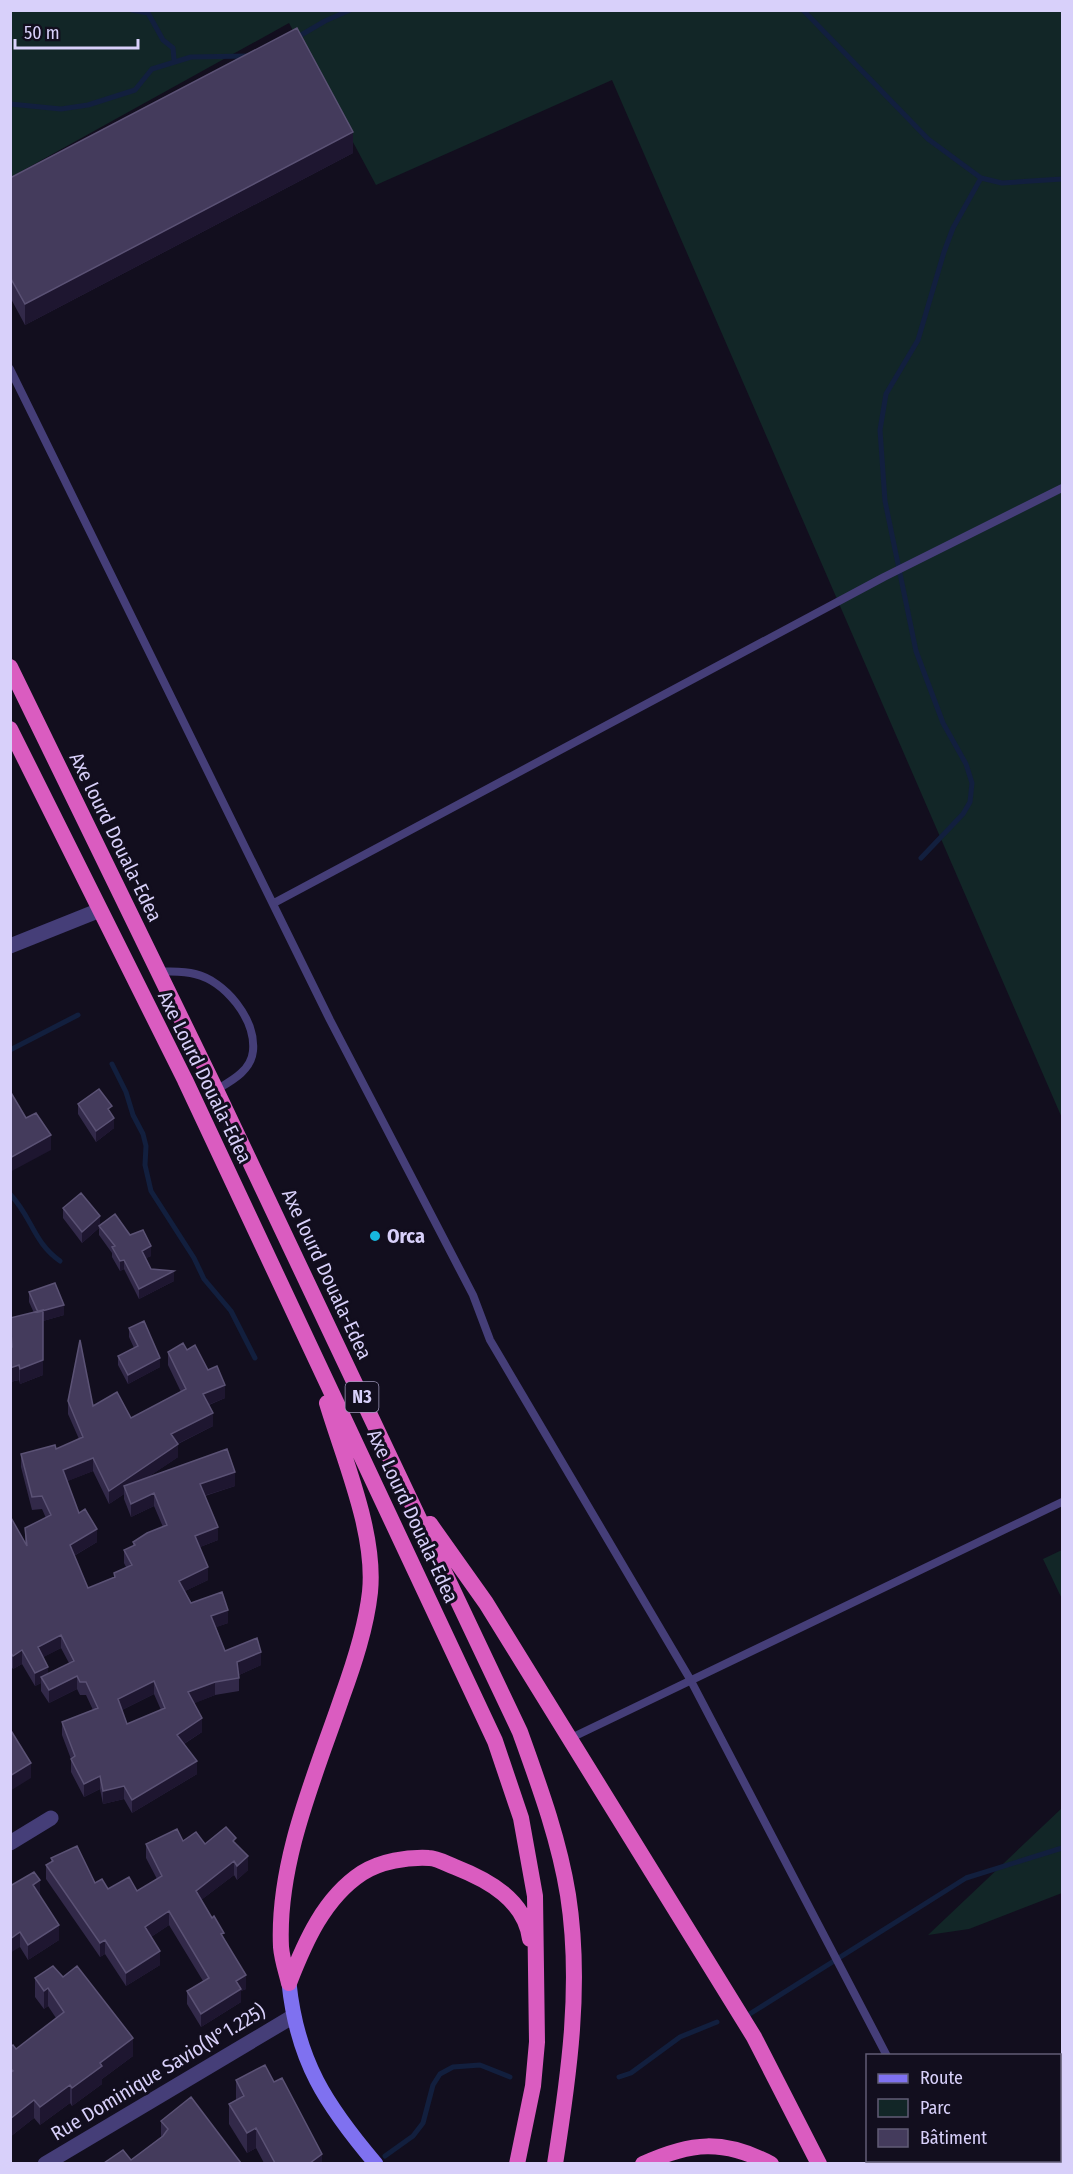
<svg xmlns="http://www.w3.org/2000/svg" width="1073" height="2174" font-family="'Fira Sans Condensed',sans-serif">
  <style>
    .green { fill: #122627 }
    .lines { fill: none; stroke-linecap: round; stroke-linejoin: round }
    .stream { stroke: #121f3e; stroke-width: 5 }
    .service { stroke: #453e78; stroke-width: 8 }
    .minor { stroke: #453e78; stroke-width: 15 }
    .secondary { stroke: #7f71f0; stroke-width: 15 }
    .trunk { stroke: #da5cc0; stroke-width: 16 }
    .wall { fill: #322949; fill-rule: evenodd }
    .shaded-wall { fill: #1e1630 }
    .building { fill: #443b5c; stroke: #5b5275; stroke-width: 1.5; fill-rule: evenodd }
    .poi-dot { fill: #17b8de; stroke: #120e1e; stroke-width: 2 }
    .labels { text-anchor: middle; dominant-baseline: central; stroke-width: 6; stroke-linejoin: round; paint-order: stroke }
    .shield { fill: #120e1e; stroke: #9d96b8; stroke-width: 1.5 }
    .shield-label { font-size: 18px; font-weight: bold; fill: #d8d0fa }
    .street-label { font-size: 20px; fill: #d8d0fa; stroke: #120e1e }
    .poi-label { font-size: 20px; font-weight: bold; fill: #d8d0fa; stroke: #120e1e; text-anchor: start }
  </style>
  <rect width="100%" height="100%" fill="#120e1e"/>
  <path class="green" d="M 11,11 L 1062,11 L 1062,1118 L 612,80 L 376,185 L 289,23 L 11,177 Z
    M 1062,1550 L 1062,1599 L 1043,1559 Z
    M 1062,1808 L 1062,1893 L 969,1929 L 928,1935 Z"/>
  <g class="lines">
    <path class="stream" d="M 132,10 L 148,13 L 163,40 L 173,48 L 174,59
      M 803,10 L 928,139 L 981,178 L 1002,183 L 1062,179
      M 296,38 L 325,21 L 350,10
      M 10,104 L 61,109 L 88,105 L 135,90 L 152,69 L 191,57 L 248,56
      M 921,858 L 963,814 L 970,802 L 972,783 L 966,764 L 943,723 L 916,651 L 885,501 L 880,430 L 886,394 L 918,340 L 944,252 L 953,228 L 981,178
      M 10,1050 L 78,1015
      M 112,1064 L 126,1092 L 133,1115 L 143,1134 L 146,1146 L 145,1165 L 151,1191 L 194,1258 L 204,1279 L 231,1311 L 255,1358
      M 10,1194 C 32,1217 33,1242 60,1261
      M 748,2015 L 966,1878 L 1062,1848
      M 619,2077 L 631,2073 L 680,2037 L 717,2022
      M 385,2156 L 413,2136 L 423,2123 L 433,2085 L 440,2074 L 453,2067 L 480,2065 L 510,2077"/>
    <path class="service" d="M 10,369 L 330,1020 L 473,1295 L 490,1340 L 690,1679 L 887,2056
      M 274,903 L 884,577 L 1062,488
      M 158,971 C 170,972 183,971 195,974 C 225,981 256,1019 253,1051 C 251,1071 231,1081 216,1090
      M 571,1738 L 1062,1502
      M 1060,2077 L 1062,2075
      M 939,2160 L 940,2164"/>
    <path class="minor" d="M 10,946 L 100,910
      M 10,1843 L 51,1818
      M 45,2164 L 292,2017"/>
    <path class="secondary" d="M 289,1983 C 297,2061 326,2105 376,2164"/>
    <path class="trunk" d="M 10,667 L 216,1090 L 520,1732 C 539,1785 559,1839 568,1895 C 582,1984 569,2075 555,2164
      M 10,729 L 185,1080 L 495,1741 L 521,1818 L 535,1896 L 537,2042 L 533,2086 L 517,2164
      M 430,1524 L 486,1603 L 754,2037 L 819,2164
      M 289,1983 C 286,1971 282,1959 281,1947 C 277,1862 315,1776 342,1697 C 354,1664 366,1628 370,1592 C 376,1533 344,1460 327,1403
      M 289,1983 C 305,1942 324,1898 362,1873 C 381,1861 407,1857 429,1858 C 437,1858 447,1864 455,1867 C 488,1880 525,1900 530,1939
      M 643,2164 C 691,2142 723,2139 771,2164"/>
  </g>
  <path class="wall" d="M 353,153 L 25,325 L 10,297 L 10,178 Z
    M 78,1104 L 114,1128 L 96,1142 L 78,1114 Z
    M 63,1208 L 100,1225 L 130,1235 L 151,1256 L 146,1258 L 151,1269 L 174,1281 L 139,1299 L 124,1269 L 120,1271 L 112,1257 L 112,1253 L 99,1235 L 99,1228 L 82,1243 L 63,1218 Z
    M 29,1292 L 64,1315 L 43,1321 L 43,1375 L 20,1384 L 19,1380 L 10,1382 L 10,1318 L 34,1313 L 29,1302 Z
    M 129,1328 L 160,1367 L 128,1384 L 118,1365 L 118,1356 L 134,1348 L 129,1337 Z
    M 187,1350 L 208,1370 L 225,1398 L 209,1405 L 213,1426 L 178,1444 L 178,1457 L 148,1477 L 235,1486 L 205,1496 L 218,1540 L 200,1547 L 208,1580 L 185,1591 L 191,1603 L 228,1623 L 216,1627 L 225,1651 L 261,1665 L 239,1675 L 239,1691 L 215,1695 L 194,1703 L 202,1732 L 184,1744 L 197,1774 L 132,1813 L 124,1799 L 103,1804 L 100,1789 L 84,1797 L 71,1772 L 71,1759 L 62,1735 L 62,1722 L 93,1710 L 86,1695 L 80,1695 L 77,1689 L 49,1703 L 41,1691 L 41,1683 L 35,1686 L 22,1664 L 13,1669 L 10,1665 L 10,1516 L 25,1542 L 25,1528 L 46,1518 L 42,1509 L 32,1510 L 21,1467 L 21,1454 L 56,1449 L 79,1439 L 68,1414 L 68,1401 L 93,1406 L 131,1418 L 181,1392 L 168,1365 L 168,1352 ZM 93,1471 L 109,1504 L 124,1494 L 124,1499 L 131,1517 L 154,1506 L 163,1527 L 133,1542 L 133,1546 L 124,1550 L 124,1563 L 126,1567 L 114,1573 L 114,1577 L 88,1588 L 74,1556 L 97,1542 L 79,1513 L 67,1481 ZM 61,1648 L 69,1663 L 48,1674 L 43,1657 ZM 154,1694 L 161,1710 L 127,1724 L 122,1710 Z
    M 183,1841 L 205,1844 L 236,1844 L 248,1870 L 237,1880 L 234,1875 L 201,1900 L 224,1938 L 246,1989 L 241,1991 L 241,2002 L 201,2027 L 187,2004 L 187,1991 L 203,1981 L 169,1925 L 151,1937 L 160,1965 L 126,1986 L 105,1954 L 100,1957 L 46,1879 L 46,1865 L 51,1862 L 51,1858 L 95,1883 L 108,1889 L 137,1891 L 157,1879 L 146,1858 L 146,1844 Z
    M 10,1886 L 40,1895 L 59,1940 L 28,1960 L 20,1947 Z
    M 63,1977 L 133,2056 L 102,2079 L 102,2084 L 72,2106 L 70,2103 L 40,2125 L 34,2118 L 10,2137 L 10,2047 L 16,2049 L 56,2018 L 48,2006 L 44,2009 L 35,1997 L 35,1978 Z
    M 236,2080 L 274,2082 L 322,2163 L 264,2163 L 256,2148 L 247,2153 L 229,2124 L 229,2104 L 236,2100 Z
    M 161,2121 L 241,2163 L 131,2160 L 161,2137 Z"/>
  <path class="shaded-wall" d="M 353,132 L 353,153 L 25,325 L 25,304 Z
    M 114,1118 L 114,1128 L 96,1142 L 96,1131 Z
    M 51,1135 L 51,1150 L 10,1172 L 10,1158 Z
    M 100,1216 L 100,1227 L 99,1226 L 99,1228 L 82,1243 L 82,1232 Z
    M 151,1246 L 151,1256 L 142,1260 L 142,1251 Z
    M 124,1260 L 124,1269 L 120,1271 L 120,1261 Z
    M 174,1271 L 174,1281 L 139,1299 L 139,1289 Z
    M 64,1305 L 64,1315 L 43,1321 L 43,1375 L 20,1384 L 20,1369 L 38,1312 Z
    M 160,1358 L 160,1367 L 128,1384 L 128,1375 Z
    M 19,1365 L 19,1380 L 10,1382 L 10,1368 Z
    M 225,1385 L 225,1398 L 203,1407 L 203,1394 Z
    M 213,1413 L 213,1426 L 171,1447 L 171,1434 Z
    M 178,1444 L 178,1457 L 126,1492 L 124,1486 L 124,1494 L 109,1504 L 109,1491 Z
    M 93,1458 L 93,1471 L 63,1483 L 63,1470 Z
    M 235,1472 L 235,1486 L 200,1497 L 200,1484 Z
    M 154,1493 L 154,1506 L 131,1517 L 131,1504 Z
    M 218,1527 L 218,1540 L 195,1549 L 195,1536 Z
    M 97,1529 L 97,1542 L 70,1558 L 70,1545 Z
    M 208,1567 L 208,1580 L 179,1594 L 179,1581 Z
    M 228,1610 L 228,1623 L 211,1629 L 211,1616 Z
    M 61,1635 L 61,1648 L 38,1660 L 38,1647 Z
    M 22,1650 L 22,1664 L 13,1669 L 13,1656 Z
    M 261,1652 L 261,1665 L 237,1676 L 237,1662 Z
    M 48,1667 L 48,1680 L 41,1677 L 41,1683 L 35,1686 L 35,1673 Z
    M 77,1676 L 77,1689 L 49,1703 L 49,1690 Z
    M 154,1681 L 154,1694 L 118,1712 L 118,1699 Z
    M 215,1682 L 215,1695 L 188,1706 L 188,1692 Z
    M 202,1718 L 202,1732 L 177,1748 L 177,1735 Z
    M 197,1761 L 197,1774 L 132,1813 L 132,1800 Z
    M 31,1763 L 31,1778 L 10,1791 L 10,1776 Z
    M 100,1776 L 100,1789 L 84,1797 L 84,1784 Z
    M 124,1786 L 124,1799 L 103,1804 L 103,1791 Z
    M 248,1856 L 248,1870 L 237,1880 L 237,1866 Z
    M 234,1861 L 234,1875 L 196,1904 L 196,1891 Z
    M 40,1880 L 40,1895 L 33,1900 L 33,1885 Z
    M 169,1911 L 169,1925 L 145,1941 L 145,1927 Z
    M 59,1925 L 59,1940 L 28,1960 L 28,1945 Z
    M 20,1932 L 20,1947 L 10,1953 L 10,1939 Z
    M 105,1940 L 105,1954 L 100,1957 L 100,1943 Z
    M 160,1951 L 160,1965 L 126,1986 L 126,1973 Z
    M 246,1975 L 246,1989 L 241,1991 L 241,2002 L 201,2027 L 201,2014 L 236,1981 Z
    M 48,1988 L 48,2006 L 44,2009 L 44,1991 Z
    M 133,2038 L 133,2056 L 102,2079 L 102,2084 L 72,2106 L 72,2088 L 100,2063 Z
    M 70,2085 L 70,2103 L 40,2125 L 40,2107 Z
    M 34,2100 L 34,2118 L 10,2137 L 10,2119 Z
    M 256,2128 L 256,2148 L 247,2153 L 247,2133 Z
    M 322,2154 L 322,2163 L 310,2163 Z"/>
  <path class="building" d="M 297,28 L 353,132 L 25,304 L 10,277 L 10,178 Z
    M 99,1089 L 112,1106 L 108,1109 L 114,1118 L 96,1131 L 78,1104 Z
    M 10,1091 L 26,1118 L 36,1113 L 51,1135 L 10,1158 Z
    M 81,1193 L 100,1216 L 82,1232 L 63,1208 Z
    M 115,1214 L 130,1235 L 143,1230 L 151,1246 L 142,1251 L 151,1269 L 174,1271 L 139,1289 L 124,1260 L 120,1261 L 112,1247 L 115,1246 L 99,1226 Z
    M 55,1283 L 64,1305 L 38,1312 L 29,1292 Z
    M 43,1310 L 43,1360 L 20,1369 L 19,1365 L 10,1368 L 10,1348 L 12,1347 L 10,1318 Z
    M 144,1321 L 160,1358 L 128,1375 L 118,1356 L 138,1346 L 129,1328 Z
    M 80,1340 L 93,1406 L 117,1392 L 131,1418 L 186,1389 L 168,1352 L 183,1343 L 187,1350 L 195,1345 L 208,1370 L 217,1366 L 225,1385 L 203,1394 L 213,1413 L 171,1434 L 178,1444 L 109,1491 L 93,1458 L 63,1470 L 79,1513 L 85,1509 L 97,1529 L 70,1545 L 88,1588 L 115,1577 L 114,1573 L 132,1565 L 124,1550 L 135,1545 L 133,1542 L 147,1533 L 167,1525 L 154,1493 L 131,1504 L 124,1486 L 227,1449 L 235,1472 L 200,1484 L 218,1527 L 195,1536 L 208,1567 L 179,1581 L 191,1603 L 222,1592 L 228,1610 L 211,1616 L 225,1651 L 257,1638 L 261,1652 L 237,1662 L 239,1678 L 215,1682 L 188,1692 L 202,1718 L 177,1735 L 197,1761 L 132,1800 L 124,1786 L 103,1791 L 100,1776 L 84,1784 L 71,1759 L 75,1756 L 62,1722 L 98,1708 L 86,1682 L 80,1682 L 77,1676 L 49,1690 L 41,1677 L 74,1661 L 61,1635 L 38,1647 L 48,1667 L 35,1673 L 22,1650 L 13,1656 L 10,1652 L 10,1516 L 27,1546 L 25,1528 L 51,1515 L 42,1496 L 32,1497 L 21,1454 L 55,1445 L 56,1449 L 83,1437 L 68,1401 ZM 154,1681 L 165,1708 L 127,1724 L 118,1699 Z
    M 10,1729 L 31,1763 L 10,1776 Z
    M 226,1827 L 236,1838 L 233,1841 L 248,1856 L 237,1866 L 234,1861 L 196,1891 L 212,1918 L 214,1916 L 224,1933 L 221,1934 L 246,1975 L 236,1981 L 241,1989 L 201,2014 L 187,1991 L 209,1978 L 169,1911 L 145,1927 L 160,1951 L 126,1973 L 105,1940 L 100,1943 L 46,1865 L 53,1861 L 51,1858 L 77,1846 L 95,1883 L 102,1879 L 108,1889 L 129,1877 L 137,1891 L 162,1876 L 146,1844 L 177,1829 L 183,1841 L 196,1832 L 205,1844 Z
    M 34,1872 L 40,1880 L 33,1885 L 59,1925 L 28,1945 L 20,1932 L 10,1939 L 10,1886 Z
    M 53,1966 L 63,1977 L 77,1966 L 133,2038 L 100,2063 L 102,2066 L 72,2088 L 70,2085 L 40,2107 L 34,2100 L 10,2119 L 10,2073 L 13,2071 L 10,2068 L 10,2047 L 13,2045 L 16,2049 L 64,2012 L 48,1988 L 44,1991 L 35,1978 Z
    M 265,2065 L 274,2082 L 282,2078 L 322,2154 L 310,2163 L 275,2163 L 256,2128 L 247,2133 L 229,2104 L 244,2096 L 236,2080 Z
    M 191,2097 L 241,2163 L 104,2163 L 123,2150 L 131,2160 L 163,2136 L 168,2129 L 161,2121 Z"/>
  <circle class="poi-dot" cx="375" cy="1236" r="6"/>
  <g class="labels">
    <rect class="shield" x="345.5" y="1382" width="33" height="30" rx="4.5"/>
    <g class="shield-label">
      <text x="362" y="1397">N3</text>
    </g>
    <g class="street-label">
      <text transform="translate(116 837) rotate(64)">Axe lourd Douala-Edea</text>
      <text transform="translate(205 1077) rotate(64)">Axe Lourd Douala-Edea</text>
      <text transform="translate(327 1274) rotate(65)">Axe lourd Douala-Edea</text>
      <text transform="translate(413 1516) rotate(65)">Axe Lourd Douala-Edea</text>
      <text transform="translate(158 2072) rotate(-31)">Rue Dominique Savio(N°1.225)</text>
    </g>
    <g class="poi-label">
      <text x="387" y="1236">Orca</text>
    </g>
  </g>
  <rect width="1073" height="2174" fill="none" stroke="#d8d0fa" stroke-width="24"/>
  <rect x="866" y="2054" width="195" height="108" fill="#120e1e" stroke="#615c76" stroke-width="1.5"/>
  <rect x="878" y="2074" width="30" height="9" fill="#7f71f0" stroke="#615c76" stroke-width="1.5"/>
  <text x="920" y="2084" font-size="18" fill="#d8d0fa">Route</text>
  <rect x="878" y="2099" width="30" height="18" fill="#122627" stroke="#615c76" stroke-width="1.5"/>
  <text x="920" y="2114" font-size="18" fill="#d8d0fa">Parc</text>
  <rect x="878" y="2129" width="30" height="18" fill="#443b5c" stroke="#615c76" stroke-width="1.5"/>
  <text x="920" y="2144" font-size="18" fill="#d8d0fa">Bâtiment</text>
  <path d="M15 39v9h123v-9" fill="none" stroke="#d8d0fa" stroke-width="3"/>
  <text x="24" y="39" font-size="18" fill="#d8d0fa" stroke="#120e1e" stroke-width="4.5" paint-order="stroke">50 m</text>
</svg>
